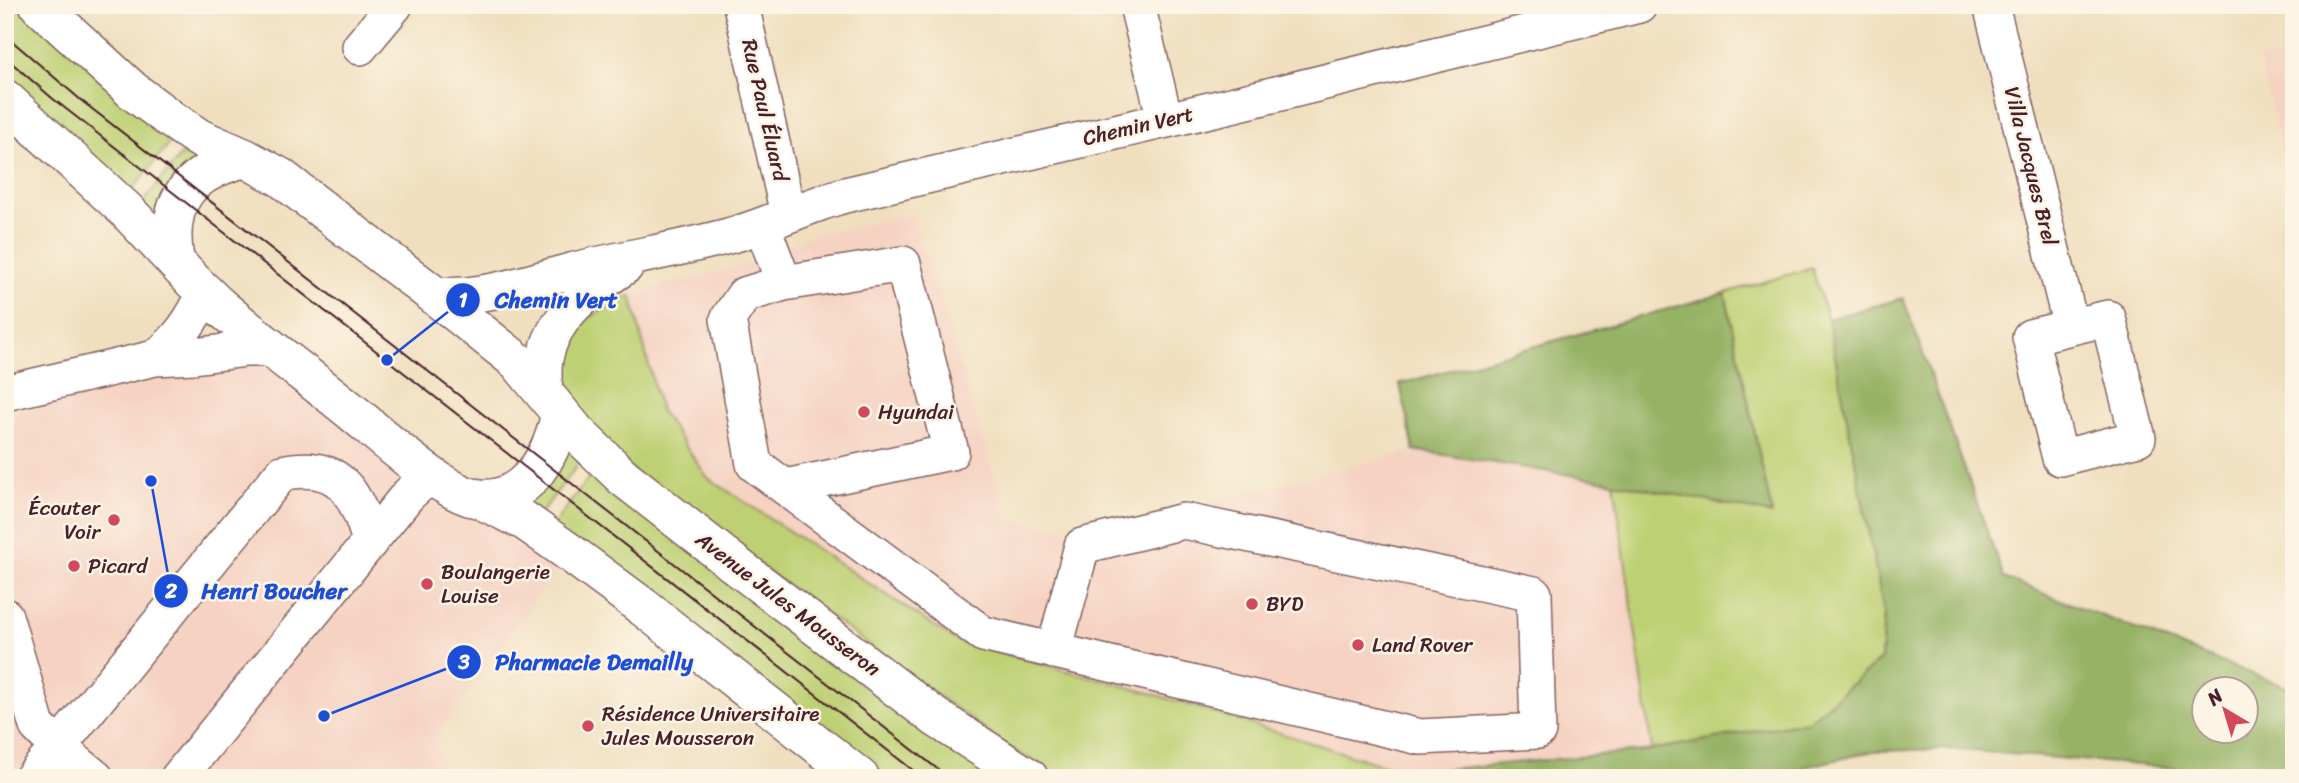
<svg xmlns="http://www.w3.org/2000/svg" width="2299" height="783" font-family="Sriracha,sans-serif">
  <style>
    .built { fill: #f5d2c2 }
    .green { fill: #bed073; stroke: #84784f; stroke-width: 2 }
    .forest { fill: #96b265; stroke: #706848; stroke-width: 2; fill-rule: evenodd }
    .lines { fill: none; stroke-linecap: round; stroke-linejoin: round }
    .minor-casing { stroke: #84625f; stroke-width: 38 }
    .major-casing { stroke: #84625f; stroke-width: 41 }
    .minor { stroke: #fff; stroke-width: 35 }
    .major { stroke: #fff; stroke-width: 38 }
    .tram { stroke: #4a1f2b; stroke-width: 2 }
    .poi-dot { fill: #d1495b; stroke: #fcf5e5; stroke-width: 2.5 }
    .labels { text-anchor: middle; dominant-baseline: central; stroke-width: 5; stroke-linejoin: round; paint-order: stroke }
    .street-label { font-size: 21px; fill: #4a1f2b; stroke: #fcf5e5 }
    .poi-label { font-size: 21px; fill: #4a1f2b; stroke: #fcf5e5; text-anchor: start }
    .leader { fill: none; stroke: #1d4ed8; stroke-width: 2.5 }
    .callout-dot { fill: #1d4ed8; stroke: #fcf5e5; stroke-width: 2.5 }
    .mark-label { font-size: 21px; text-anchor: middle; font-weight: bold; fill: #fff }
    .callout-label { font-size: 23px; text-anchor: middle; font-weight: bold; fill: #1d4ed8; stroke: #fcf5e5; stroke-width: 5; stroke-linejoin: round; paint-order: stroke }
  </style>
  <rect width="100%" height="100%" fill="#fcf5e5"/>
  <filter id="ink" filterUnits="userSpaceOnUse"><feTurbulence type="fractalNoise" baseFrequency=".0143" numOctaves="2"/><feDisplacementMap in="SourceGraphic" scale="14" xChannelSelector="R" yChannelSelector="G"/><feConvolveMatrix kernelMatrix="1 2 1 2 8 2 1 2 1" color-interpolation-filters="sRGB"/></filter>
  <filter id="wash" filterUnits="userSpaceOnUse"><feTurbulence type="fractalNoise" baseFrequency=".00686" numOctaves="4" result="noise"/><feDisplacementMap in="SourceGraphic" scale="28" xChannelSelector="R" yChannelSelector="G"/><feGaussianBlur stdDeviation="1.57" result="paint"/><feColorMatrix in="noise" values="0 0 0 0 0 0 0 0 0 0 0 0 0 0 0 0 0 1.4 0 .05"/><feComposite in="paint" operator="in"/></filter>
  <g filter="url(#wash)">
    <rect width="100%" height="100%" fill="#f0dfbf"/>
    <path class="built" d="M 2294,52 L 2294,200 L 2259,60 Z
      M 913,214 L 1008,519 L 1090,533 L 1414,450 L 1614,482 L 1652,750 L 1405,772 L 1150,693 L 957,641 L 708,478 L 660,410 L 631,295 L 747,264 L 809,236 Z
      M 266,360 L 504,524 L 564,561 L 435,739 L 446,778 L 5,778 L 5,414 L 167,375 Z"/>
    <path class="green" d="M 5,5 L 23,5 L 175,136 L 126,198 L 5,88 Z
      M 188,146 L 197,156 L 158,215 L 139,207 Z
      M 1812,268 L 1828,319 L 1884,613 L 1881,659 L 1809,721 L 1652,750 L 1614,482 L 1772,514 L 1725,293 Z
      M 631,295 L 660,410 L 708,478 L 957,641 L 1150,693 L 1405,772 L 1458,768 L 1460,778 L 1189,778 L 1161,773 L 1111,778 L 1064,778 L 1010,748 L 640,478 L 578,415 L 563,385 L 562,346 L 566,330 Z
      M 570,446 L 585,455 L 538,517 L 527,501 Z
      M 598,465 L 1006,778 L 873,778 L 551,528 Z"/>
    <path class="forest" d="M 1725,293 L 1772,514 L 1614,482 L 1414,450 L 1400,384 Z
      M 1903,298 L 2004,578 L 2294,690 L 2294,778 L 2211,778 L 2175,768 L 1951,749 L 1874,751 L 1758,778 L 1460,778 L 1458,768 L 1652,750 L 1809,721 L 1881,659 L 1884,613 L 1828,319 ZM 2204,688 L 2246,688 L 2246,730 L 2204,730 Z"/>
  </g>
  <g filter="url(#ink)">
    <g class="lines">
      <g class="minor-casing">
        <path id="minor" d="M 741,5 L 788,214
          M 1137,5 L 1165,120
          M 1991,5 L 2071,327
          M 360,47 L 395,5
          M 762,225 L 784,283 L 744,295 L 728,319 L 754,464 L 983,634 L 1420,737 L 1538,731 L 1534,594 L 1184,521 L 1082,546 L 1054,651
          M 784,283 L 903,264 L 951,452 L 785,487
          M 434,295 C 483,299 524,283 571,271 C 626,257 684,249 739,233 C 775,222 809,205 845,195 L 1231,105 L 1639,5
          M 2108,318 L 2138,438 L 2060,458 L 2030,337 Z
          M 155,358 C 179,340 192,320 205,293
          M 545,392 C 544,381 543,370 545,359 C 553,315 591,289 626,266
          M 5,393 L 155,358 L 194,356 L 246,349 L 273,349
          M 5,616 L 37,726 L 58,747 L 32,778
          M 96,778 L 58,747 L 282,473 C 340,460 356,493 370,541
          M 178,778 L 408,495 L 419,485 L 434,477"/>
      </g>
      <g class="major-casing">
        <path id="major" d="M 39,5 L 133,91 L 169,118 L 199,138 L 245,158 L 280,177 L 434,295 L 518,362 L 577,433 L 623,477 L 742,570 L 935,717 L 1029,778
          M 5,99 L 126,210 L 195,283 L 217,304 C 258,340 303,372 346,407 C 375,430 441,492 475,498 C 525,506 553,454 560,414
          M 175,262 C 164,202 188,172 245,158
          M 477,498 L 525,521 L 573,555 L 643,607 L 860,778"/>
      </g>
      <use href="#minor" class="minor"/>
      <use href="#major" class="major"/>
      <path class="tram" d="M 5,35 L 82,101 L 949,778
        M 5,57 L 52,98 L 923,778"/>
    </g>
  </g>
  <g class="poi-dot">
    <circle cx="864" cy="412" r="7"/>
    <circle cx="114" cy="520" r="7"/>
    <circle cx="74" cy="566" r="7"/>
    <circle cx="427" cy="584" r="7"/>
    <circle cx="1252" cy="604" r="7"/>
    <circle cx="1358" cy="645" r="7"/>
    <circle cx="588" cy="726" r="7"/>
  </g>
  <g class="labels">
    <g class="street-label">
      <text transform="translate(765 110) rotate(77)">Rue Paul Éluard</text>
      <text transform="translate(1138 126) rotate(-13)">Chemin Vert</text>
      <text transform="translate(2031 166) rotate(76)">Villa Jacques Brel</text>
      <text transform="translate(788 604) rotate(37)">Avenue Jules Mousseron</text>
    </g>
    <g class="poi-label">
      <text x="878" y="412">Hyundai</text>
      <text x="100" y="508" text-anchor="end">Écouter<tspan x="100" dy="24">Voir</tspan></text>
      <text x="88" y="566">Picard</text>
      <text x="441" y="572">Boulangerie<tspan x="441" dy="24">Louise</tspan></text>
      <text x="1266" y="604">BYD</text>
      <text x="1372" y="645">Land Rover</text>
      <text x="602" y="714">Résidence Universitaire<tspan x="602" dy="24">Jules Mousseron</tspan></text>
    </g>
  </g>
  <path class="leader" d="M387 360L463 300M151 481L171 591M324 716L464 662"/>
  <g class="callout-dot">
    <circle cx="387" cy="360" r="7"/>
    <circle cx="151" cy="481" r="7"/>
    <circle cx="324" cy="716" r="7"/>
    <circle cx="463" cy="300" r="18"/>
    <circle cx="171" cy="591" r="18"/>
    <circle cx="464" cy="662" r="18"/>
  </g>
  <g class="mark-label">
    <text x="463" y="307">1</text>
    <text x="171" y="598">2</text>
    <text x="464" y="669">3</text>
  </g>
  <g class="callout-label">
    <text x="556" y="308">Chemin Vert</text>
    <text x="274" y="599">Henri Boucher</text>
    <text x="594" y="670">Pharmacie Demailly</text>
  </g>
  <rect width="2299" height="783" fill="none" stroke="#fcf5e5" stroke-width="28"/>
  <g transform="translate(2225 710) rotate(322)"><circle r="33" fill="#fcf5e5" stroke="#b59f9b" stroke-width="2"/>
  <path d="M0-5L12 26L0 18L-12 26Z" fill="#d1495b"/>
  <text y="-10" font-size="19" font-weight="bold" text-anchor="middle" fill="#4a1f2b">N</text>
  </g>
</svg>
